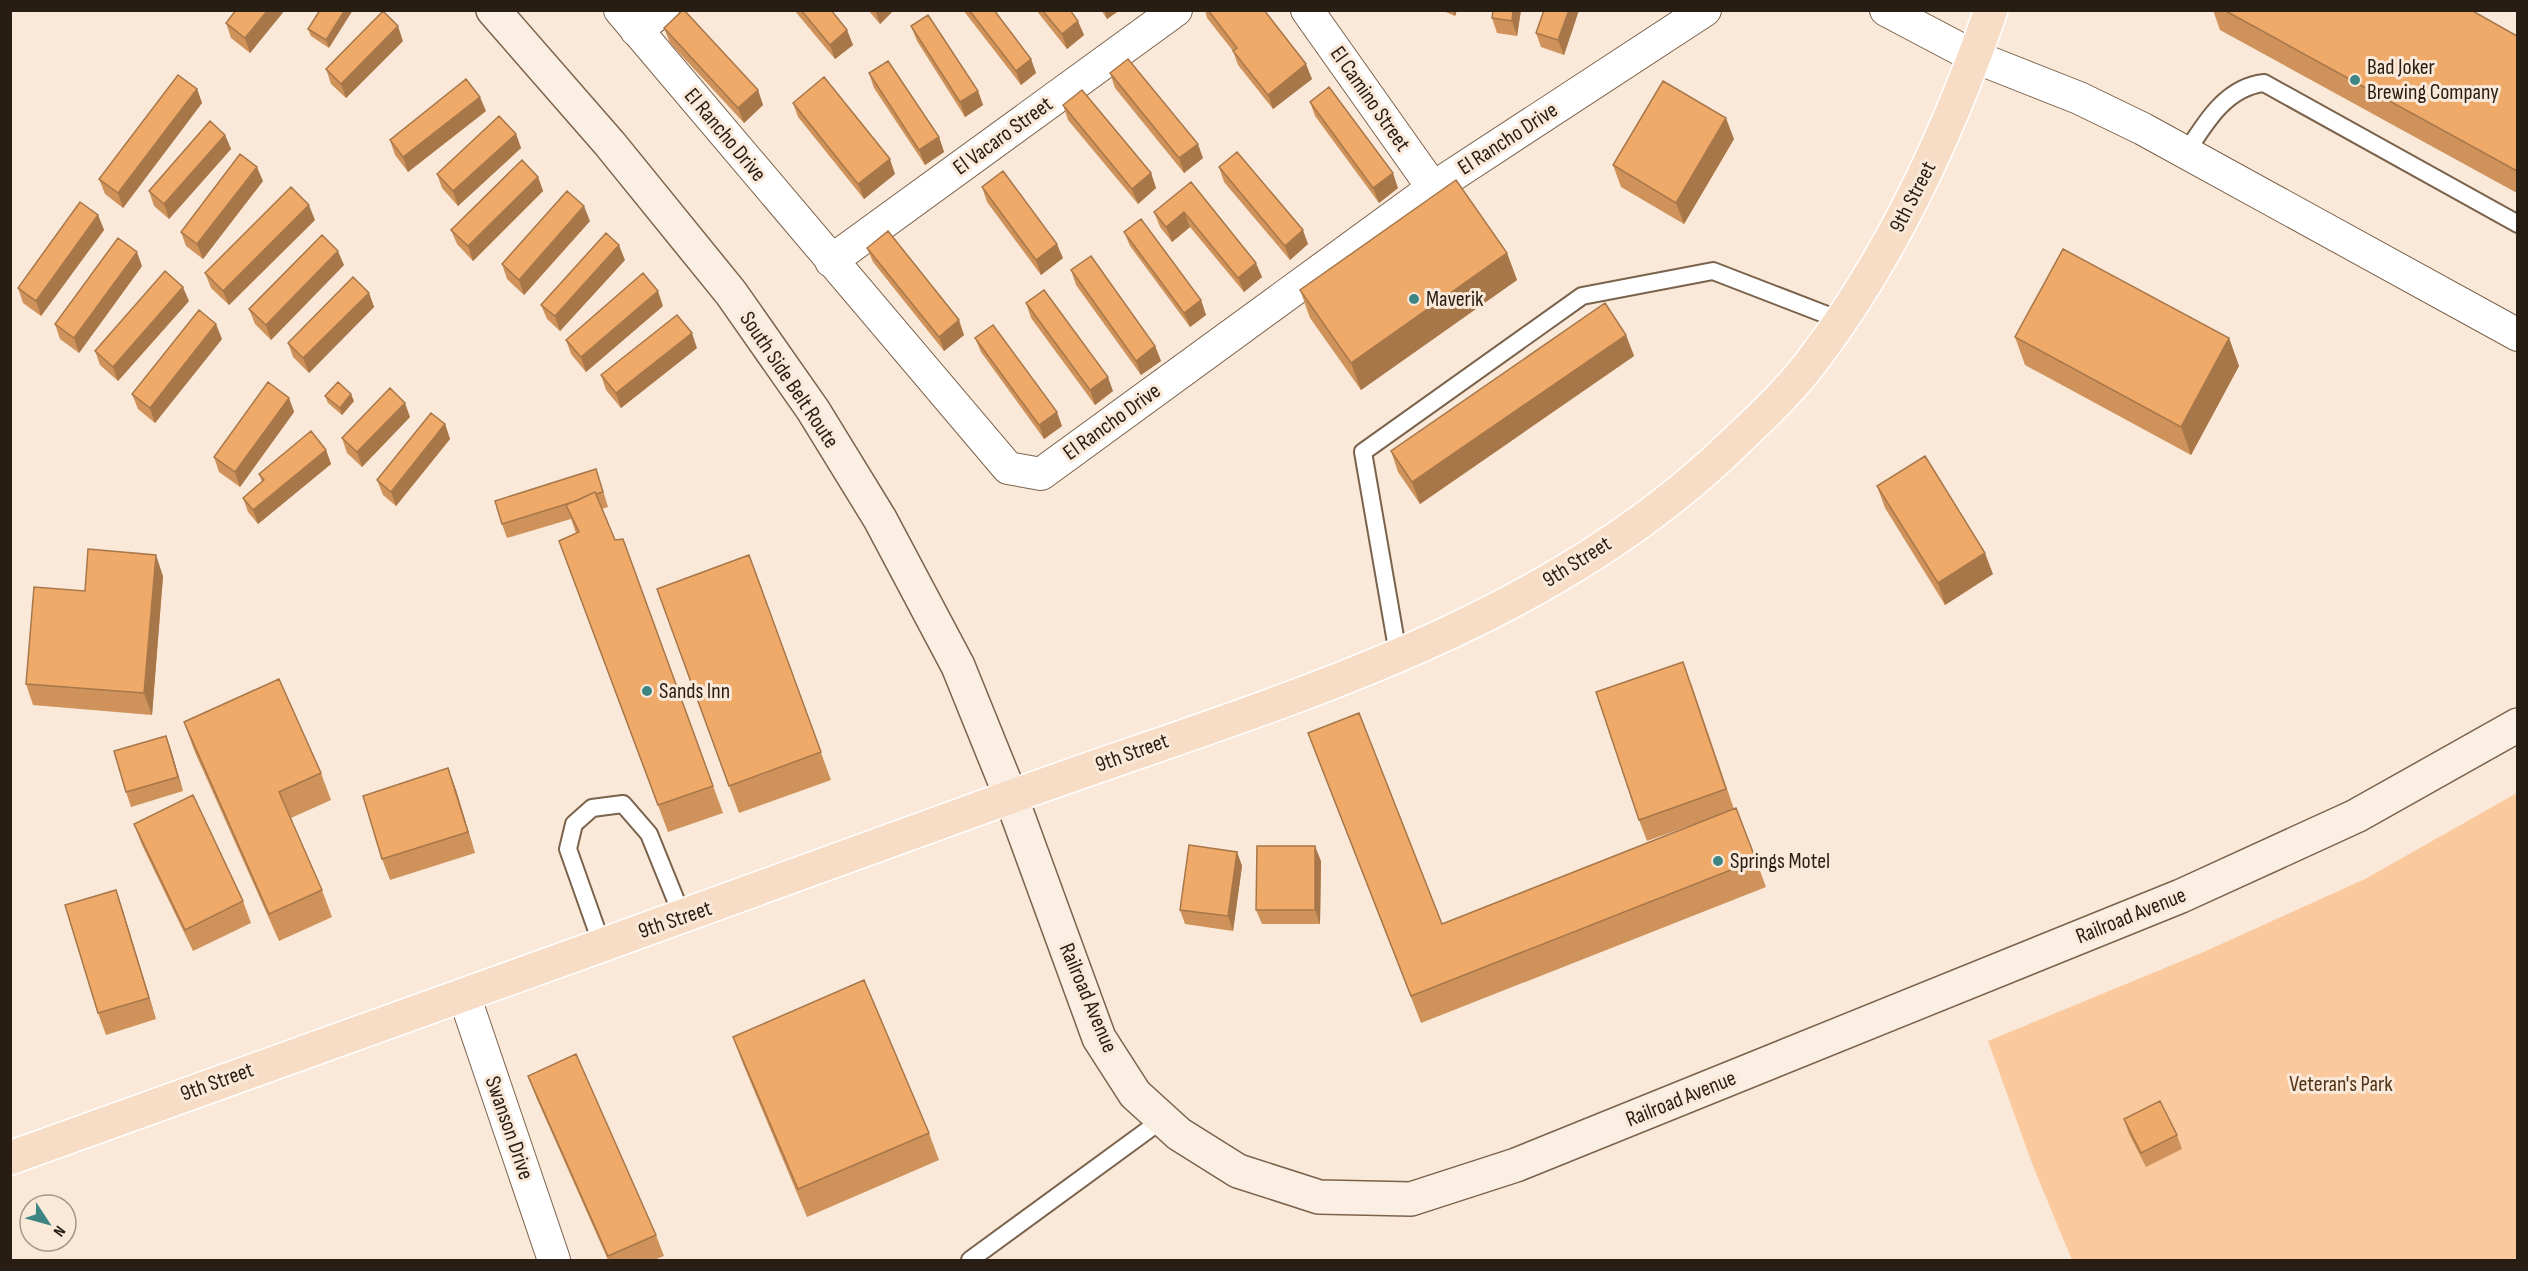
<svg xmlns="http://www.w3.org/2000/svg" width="2528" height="1271" font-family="'Sofia Sans Condensed',sans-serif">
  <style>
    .green { fill: #fac99e }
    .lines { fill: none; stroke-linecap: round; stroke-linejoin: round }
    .lane-casing { stroke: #7b624b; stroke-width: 20 }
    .street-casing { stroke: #7b624b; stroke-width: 34 }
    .secondary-casing { stroke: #7b624b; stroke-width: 36 }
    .primary-casing { stroke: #fff; stroke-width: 36 }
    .lane { stroke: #fff; stroke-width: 16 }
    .street { stroke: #fff; stroke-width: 32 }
    .secondary { stroke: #fbeee2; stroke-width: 33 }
    .primary { stroke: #f7ddc6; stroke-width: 33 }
    .wall { fill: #ce925a }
    .shaded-wall { fill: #a7774a }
    .building { fill: #efaa69; stroke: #a7774a; stroke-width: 1.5 }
    .poi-dot { fill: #3e8683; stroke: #fae9d9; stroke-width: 2 }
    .labels { text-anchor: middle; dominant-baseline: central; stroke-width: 6; stroke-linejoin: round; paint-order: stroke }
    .poi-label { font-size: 22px; fill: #271d13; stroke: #fae9d9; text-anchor: start }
    .street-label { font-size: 22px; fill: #271d13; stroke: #fae9d9 }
    .park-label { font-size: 22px; fill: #513418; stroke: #fae9d9 }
  </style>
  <rect width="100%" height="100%" fill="#fae9d9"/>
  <path class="green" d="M 2517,793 L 2517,1260 L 2072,1260 L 2033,1166 L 1988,1041 L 2206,951 L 2365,879 Z"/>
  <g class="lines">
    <g class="lane-casing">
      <path id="lane" d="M 2186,153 C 2205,123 2226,87 2264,83 L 2518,224
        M 1398,654 L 1363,452 L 1582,296 L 1713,271 L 1840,320
        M 602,945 L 568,849 L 574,824 L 592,808 L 623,804 L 649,834 L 683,918
        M 970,1260 L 1163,1119"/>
    </g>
    <g class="street-casing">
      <path id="street" d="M 620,10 L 1008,468 L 1041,474 L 1433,188 L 1705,10
        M 1307,10 L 1433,188
        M 1886,10 L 1975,57 L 2079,98 L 2143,129 L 2518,335
        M 636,30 L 663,10
        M 831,261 L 1176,10
        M 464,995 L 554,1260"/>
    </g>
    <g class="secondary-casing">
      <path id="secondary" d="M 493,10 L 610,144 L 731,293 L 813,410 L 880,519 L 958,666 L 1011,797 L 1099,1038 L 1135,1094 L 1179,1134 L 1238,1171 L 1319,1197 L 1411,1199 L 1516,1165 L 2181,896 L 2356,816 L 2518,725"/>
    </g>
    <g class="primary-casing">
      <path id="primary" d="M 10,1158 C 341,1037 672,922 1002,800 C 1253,708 1531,638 1729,448 C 1757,421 1789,392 1812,361 C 1892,256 1948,135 1991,10"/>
    </g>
    <use href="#lane" class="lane"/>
    <use href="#street" class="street"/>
    <use href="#secondary" class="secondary"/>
    <use href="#primary" class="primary"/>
  </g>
  <path class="wall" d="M 236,10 L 285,10 L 250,53 L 231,38 L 226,23 Z
    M 320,10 L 329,48 L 311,36 L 308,29 Z
    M 794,10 L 831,10 L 847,30 L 853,45 L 835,59 Z
    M 868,10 L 894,10 L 880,24 Z
    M 963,10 L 994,10 L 1031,59 L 1036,73 L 1021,85 Z
    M 1036,10 L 1070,10 L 1084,35 L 1067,49 Z
    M 1101,10 L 1120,10 L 1107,19 Z
    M 1205,10 L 1264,10 L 1312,79 L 1273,109 L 1238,65 L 1233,51 L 1207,18 Z
    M 1441,10 L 1457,10 L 1455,16 Z
    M 1493,10 L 1521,10 L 1517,36 L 1497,33 L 1492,18 Z
    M 1544,10 L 1579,10 L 1564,55 L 1541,47 L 1536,33 Z
    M 2213,10 L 2471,10 L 2517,36 L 2517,193 L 2220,30 Z
    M 911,26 L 978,91 L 983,105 L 965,117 L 917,41 Z
    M 664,28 L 758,90 L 763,105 L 744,123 L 670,43 Z
    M 403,41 L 346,98 L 331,84 L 326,69 Z
    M 869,73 L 939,137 L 944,152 L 925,165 L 874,88 Z
    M 1110,73 L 1203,158 L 1184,173 L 1115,88 Z
    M 197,89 L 202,103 L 123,208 L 105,194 L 99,179 Z
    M 1310,102 L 1398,188 L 1379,203 L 1315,116 Z
    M 793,103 L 895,174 L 864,199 L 798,117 Z
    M 1063,105 L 1151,173 L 1156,188 L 1138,204 L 1068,120 Z
    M 486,111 L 408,172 L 395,155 L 390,140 Z
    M 516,134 L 521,148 L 458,206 L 442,188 L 437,174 Z
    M 225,135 L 231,149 L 169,219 L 154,206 L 149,191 Z
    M 1734,139 L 1684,224 L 1621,187 L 1613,165 Z
    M 1219,167 L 1308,244 L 1290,260 L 1224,182 Z
    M 538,177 L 543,191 L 473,261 L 457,244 L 451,230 Z
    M 263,181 L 203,259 L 186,246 L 181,232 Z
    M 1191,182 L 1262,277 L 1244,292 L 1190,227 L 1172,242 L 1160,227 L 1154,212 Z
    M 982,187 L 1063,258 L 1041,275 L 987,202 Z
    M 98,215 L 104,230 L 41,316 L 23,303 L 18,288 Z
    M 315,220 L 229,305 L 211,288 L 205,273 Z
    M 590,221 L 524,295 L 507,279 L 502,264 Z
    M 1124,232 L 1201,300 L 1206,315 L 1190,327 L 1130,246 Z
    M 867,248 L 964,335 L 944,351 L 873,262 Z
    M 1507,253 L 1517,280 L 1361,390 L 1310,318 L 1300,290 Z
    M 625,260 L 560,331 L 547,319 L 541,305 Z
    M 344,265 L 271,340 L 255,324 L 249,309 Z
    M 142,266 L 79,353 L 60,339 L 55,324 Z
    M 1071,270 L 1155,346 L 1161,361 L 1141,375 L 1076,285 Z
    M 369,293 L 374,307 L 309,373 L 293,357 L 288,343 Z
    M 189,301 L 118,381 L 100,365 L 95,351 Z
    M 1026,303 L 1113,391 L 1095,405 L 1031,318 Z
    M 663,306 L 586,372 L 571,354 L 566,340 Z
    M 1626,335 L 1634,356 L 1420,504 L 1398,472 L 1391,451 Z
    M 2015,337 L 2229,338 L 2239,366 L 2191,455 L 2025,365 Z
    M 975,338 L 1062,426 L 1044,439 L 981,352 Z
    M 222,339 L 155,423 L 138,409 L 132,394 Z
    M 697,348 L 621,408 L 606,390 L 601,375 Z
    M 325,396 L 354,401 L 342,415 L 328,403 Z
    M 289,398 L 294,412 L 240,487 L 219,472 L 214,457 Z
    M 410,417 L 362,467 L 347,453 L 342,438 Z
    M 445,424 L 450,439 L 396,506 L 383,495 L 377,480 Z
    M 326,450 L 331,464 L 258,524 L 248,512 L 243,498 L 262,482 L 259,474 Z
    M 601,484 L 608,507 L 602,509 L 615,540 L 623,539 L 723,813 L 668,832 L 559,541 L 576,533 L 571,519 L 507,538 L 502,524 Z
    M 1877,486 L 1993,574 L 1945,605 L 1885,508 Z
    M 749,555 L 831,780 L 739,813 L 657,589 Z
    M 163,576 L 152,715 L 33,705 L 26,684 L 85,591 Z
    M 1691,683 L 1734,809 L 1756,860 L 1766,887 L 1421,1023 L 1308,733 L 1442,924 L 1703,821 L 1647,841 L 1639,820 Z
    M 184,722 L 321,773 L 331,800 L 291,818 L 322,890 L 332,917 L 279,941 L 194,750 Z
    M 166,736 L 171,750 L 183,791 L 131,807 L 126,792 Z
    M 448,768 L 456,790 L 475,853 L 390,880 L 382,859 Z
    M 134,824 L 243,901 L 251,923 L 193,951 L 142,845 Z
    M 1237,852 L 1242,866 L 1233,931 L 1185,924 L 1180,910 Z
    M 1321,861 L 1320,924 L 1262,924 L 1256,910 Z
    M 116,890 L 123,911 L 156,1019 L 106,1035 L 98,1013 Z
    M 733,1037 L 929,1133 L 939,1160 L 807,1217 L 743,1064 Z
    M 528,1076 L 656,1235 L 664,1256 L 654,1260 L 608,1260 L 536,1097 Z
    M 2124,1119 L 2177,1135 L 2182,1149 L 2146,1167 L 2129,1134 Z"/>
  <path class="shaded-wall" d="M 268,10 L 285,10 L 250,53 L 245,38 Z
    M 345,10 L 353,10 L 329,48 L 326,40 Z
    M 875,10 L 894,10 L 880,24 Z
    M 1104,10 L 1120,10 L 1107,19 Z
    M 1453,10 L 1457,10 L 1455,16 Z
    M 1513,10 L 1521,10 L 1517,36 L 1512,21 Z
    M 1569,10 L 1579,10 L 1564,55 L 1558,40 Z
    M 1078,21 L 1084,35 L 1067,49 L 1062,34 Z
    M 398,26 L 403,41 L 346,98 L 341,84 Z
    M 847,30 L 853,45 L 835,59 L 830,45 Z
    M 1031,59 L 1036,73 L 1021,85 L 1016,71 Z
    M 1306,64 L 1312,79 L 1273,109 L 1268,95 Z
    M 197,89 L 202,103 L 123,208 L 118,193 Z
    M 758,90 L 763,105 L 744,123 L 738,108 Z
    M 978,91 L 983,105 L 965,117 L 960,102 Z
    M 480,97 L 486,111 L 408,172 L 403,157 Z
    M 1726,118 L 1734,139 L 1684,224 L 1676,203 Z
    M 516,134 L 521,148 L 458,206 L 453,191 Z
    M 225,135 L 231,149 L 169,219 L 164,204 Z
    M 939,137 L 944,152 L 925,165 L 919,150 Z
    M 1198,144 L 1203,158 L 1184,173 L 1179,158 Z
    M 890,159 L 895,174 L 864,199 L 858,184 Z
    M 257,167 L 263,181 L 203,259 L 197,244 Z
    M 1151,173 L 1156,188 L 1138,204 L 1132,189 Z
    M 1393,173 L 1398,188 L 1379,203 L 1373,188 Z
    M 538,177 L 543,191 L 473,261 L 468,246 Z
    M 309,205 L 315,220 L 229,305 L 223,291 Z
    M 584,206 L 590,221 L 524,295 L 519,280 Z
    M 1184,212 L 1190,227 L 1172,242 L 1166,227 Z
    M 98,215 L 104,230 L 41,316 L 36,301 Z
    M 1303,230 L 1308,244 L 1290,260 L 1285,246 Z
    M 1057,244 L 1063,258 L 1041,275 L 1036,260 Z
    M 619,245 L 625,260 L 560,331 L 555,316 Z
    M 338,251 L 344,265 L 271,340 L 266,325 Z
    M 137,252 L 142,266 L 79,353 L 74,338 Z
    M 1507,253 L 1517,280 L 1361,390 L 1351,363 Z
    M 1256,263 L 1262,277 L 1244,292 L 1238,278 Z
    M 183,287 L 189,301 L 118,381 L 113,367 Z
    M 658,291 L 663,306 L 586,372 L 581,357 Z
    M 369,293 L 374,307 L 309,373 L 303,358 Z
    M 1201,300 L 1206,315 L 1190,327 L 1184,313 Z
    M 959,320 L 964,335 L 944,351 L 939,337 Z
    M 216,324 L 222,339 L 155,423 L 150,408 Z
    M 692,333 L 697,348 L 621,408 L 616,393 Z
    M 1626,335 L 1634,356 L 1420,504 L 1412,482 Z
    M 2229,338 L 2239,366 L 2191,455 L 2181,427 Z
    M 1155,346 L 1161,361 L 1141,375 L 1136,361 Z
    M 1108,377 L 1113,391 L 1095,405 L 1090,390 Z
    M 351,394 L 354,401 L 342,415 L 340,408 Z
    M 289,398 L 294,412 L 240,487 L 235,472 Z
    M 405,403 L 410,417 L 362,467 L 357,452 Z
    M 1057,412 L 1062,426 L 1044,439 L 1039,425 Z
    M 445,424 L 450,439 L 396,506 L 391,492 Z
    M 326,450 L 331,464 L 258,524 L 253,510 Z
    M 1985,553 L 1993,574 L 1945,605 L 1938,583 Z
    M 156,555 L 163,576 L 152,715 L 144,693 Z
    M 166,736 L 171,750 L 183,791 L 178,777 Z
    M 448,768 L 456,790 L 475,853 L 468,832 Z
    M 1315,846 L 1321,861 L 1320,924 L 1315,910 Z
    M 1237,852 L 1242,866 L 1233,931 L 1228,916 Z
    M 116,890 L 123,911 L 156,1019 L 149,998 Z"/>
  <path class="building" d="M 236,10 L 268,10 L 245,38 L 226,23 Z
    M 320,10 L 345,10 L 326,40 L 308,29 Z
    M 683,10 L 684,10 L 758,90 L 738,108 L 664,28 Z
    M 801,10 L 831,10 L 847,30 L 830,45 Z
    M 969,10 L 994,10 L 1031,59 L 1016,71 Z
    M 1042,10 L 1070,10 L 1078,21 L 1062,34 Z
    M 1208,10 L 1264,10 L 1306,64 L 1268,95 L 1233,51 L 1237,48 Z
    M 1493,10 L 1513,10 L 1512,21 L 1492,18 Z
    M 1544,10 L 1569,10 L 1558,40 L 1536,33 Z
    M 2224,10 L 2471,10 L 2517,36 L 2517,171 Z
    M 383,11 L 398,26 L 341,84 L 326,69 Z
    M 928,15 L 978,91 L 960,102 L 911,26 Z
    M 1128,59 L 1198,144 L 1179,158 L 1110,73 Z
    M 888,61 L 939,137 L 919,150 L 869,73 Z
    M 178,75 L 197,89 L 118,193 L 99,179 Z
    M 824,77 L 890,159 L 858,184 L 793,103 Z
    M 466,79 L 480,97 L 403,157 L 390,140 Z
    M 1663,81 L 1726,118 L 1676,203 L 1613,165 Z
    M 1329,87 L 1393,173 L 1373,188 L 1310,102 Z
    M 1082,90 L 1151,173 L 1132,189 L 1063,105 Z
    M 499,116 L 516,134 L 453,191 L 437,174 Z
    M 210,121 L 225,135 L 164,204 L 149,191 Z
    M 1237,152 L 1303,230 L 1285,246 L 1219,167 Z
    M 240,154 L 257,167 L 197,244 L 181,232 Z
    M 522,160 L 538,177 L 468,246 L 451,230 Z
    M 1003,171 L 1057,244 L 1036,260 L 982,187 Z
    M 1456,180 L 1507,253 L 1351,363 L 1300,290 Z
    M 1191,182 L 1256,263 L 1238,278 L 1184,212 L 1166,227 L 1154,212 Z
    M 291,187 L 309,205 L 223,291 L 205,273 Z
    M 567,191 L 584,206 L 519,280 L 502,264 Z
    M 80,202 L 98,215 L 36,301 L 18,288 Z
    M 1141,219 L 1201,300 L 1184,313 L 1124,232 Z
    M 888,231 L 959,320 L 939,337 L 867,248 Z
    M 606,233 L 619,245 L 555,316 L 541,305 Z
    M 322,235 L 338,251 L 266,325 L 249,309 Z
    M 118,238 L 137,252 L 74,338 L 55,324 Z
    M 2063,249 L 2229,338 L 2181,427 L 2015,337 Z
    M 1091,256 L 1155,346 L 1136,361 L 1071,270 Z
    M 165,271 L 183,287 L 113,367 L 95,351 Z
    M 643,273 L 658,291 L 581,357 L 566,340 Z
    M 353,277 L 369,293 L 303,358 L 288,343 Z
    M 1044,290 L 1108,377 L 1090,390 L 1026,303 Z
    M 1605,303 L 1626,335 L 1412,482 L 1391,451 Z
    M 199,310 L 216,324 L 150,408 L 132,394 Z
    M 677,315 L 692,333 L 616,393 L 601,375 Z
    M 993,325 L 1057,412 L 1039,425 L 975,338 Z
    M 268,382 L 289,398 L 235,472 L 214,457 Z
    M 338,382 L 351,394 L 340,408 L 325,396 Z
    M 390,388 L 405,403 L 357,452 L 342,438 Z
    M 431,413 L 445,424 L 391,492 L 377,480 Z
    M 311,431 L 326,450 L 253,510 L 243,498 L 264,480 L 259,474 Z
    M 1925,456 L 1985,553 L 1938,583 L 1877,486 Z
    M 596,469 L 603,492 L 596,494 L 595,492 L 576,501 L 502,524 L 495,501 Z
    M 595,492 L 615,540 L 623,539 L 713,786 L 658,805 L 559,541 L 579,532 L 566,505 Z
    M 88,549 L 156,555 L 144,693 L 26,684 L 34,587 L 85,591 Z
    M 749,555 L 821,752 L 729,786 L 657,589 Z
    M 1683,662 L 1726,789 L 1639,820 L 1596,692 Z
    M 279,679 L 321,773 L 279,792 L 322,890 L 269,914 L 184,722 Z
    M 1359,713 L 1442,924 L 1736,808 L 1756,860 L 1411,996 L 1308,733 Z
    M 166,736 L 178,777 L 126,792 L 114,751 Z
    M 448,768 L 468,832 L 382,859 L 363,796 Z
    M 193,795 L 243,901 L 185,930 L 134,824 Z
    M 1189,845 L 1237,852 L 1228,916 L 1180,910 Z
    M 1257,846 L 1315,846 L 1315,910 L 1256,910 Z
    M 116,890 L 149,998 L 98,1013 L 65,905 Z
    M 864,980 L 929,1133 L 798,1189 L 733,1037 Z
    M 576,1054 L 656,1235 L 608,1256 L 528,1076 Z
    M 2160,1101 L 2177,1135 L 2141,1153 L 2124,1119 Z"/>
  <g class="poi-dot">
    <circle cx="2355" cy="80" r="6"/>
    <circle cx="1414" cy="299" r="6"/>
    <circle cx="647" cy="691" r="6"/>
    <circle cx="1718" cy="861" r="6"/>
  </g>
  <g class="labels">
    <g class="poi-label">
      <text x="2367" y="67">Bad Joker<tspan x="2367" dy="25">Brewing Company</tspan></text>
      <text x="1426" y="299">Maverik</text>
      <text x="659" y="691">Sands Inn</text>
      <text x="1730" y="861">Springs Motel</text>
    </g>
    <g class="street-label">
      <text transform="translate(1370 99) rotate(55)">El Camino Street</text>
      <text transform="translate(725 135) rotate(50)">El Rancho Drive</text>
      <text transform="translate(1003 136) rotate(-36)">El Vacaro Street</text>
      <text transform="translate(1508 139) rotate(-33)">El Rancho Drive</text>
      <text transform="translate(1913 197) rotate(-63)">9th Street</text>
      <text transform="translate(789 380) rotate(56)">South Side Belt Route</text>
      <text transform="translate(1112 422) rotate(-36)">El Rancho Drive</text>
      <text transform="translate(1577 562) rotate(-32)">9th Street</text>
      <text transform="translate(1132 753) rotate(-20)">9th Street</text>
      <text transform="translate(2131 916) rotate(-22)">Railroad Avenue</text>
      <text transform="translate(675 920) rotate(-19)">9th Street</text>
      <text transform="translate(1088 998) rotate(67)">Railroad Avenue</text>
      <text transform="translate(217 1082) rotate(-20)">9th Street</text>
      <text transform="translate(1681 1099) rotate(-22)">Railroad Avenue</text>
      <text transform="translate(509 1128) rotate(71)">Swanson Drive</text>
    </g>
    <g class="park-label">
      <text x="2341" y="1084">Veteran's Park</text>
    </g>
  </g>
  <rect width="2528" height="1271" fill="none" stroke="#271d13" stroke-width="24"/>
  <g transform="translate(48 1223) rotate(126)"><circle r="28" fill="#fae9d9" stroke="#a6978a" stroke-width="1.5"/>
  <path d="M0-4.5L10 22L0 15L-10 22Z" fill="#3e8683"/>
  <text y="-9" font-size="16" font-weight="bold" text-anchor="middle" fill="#271d13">N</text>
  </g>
</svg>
